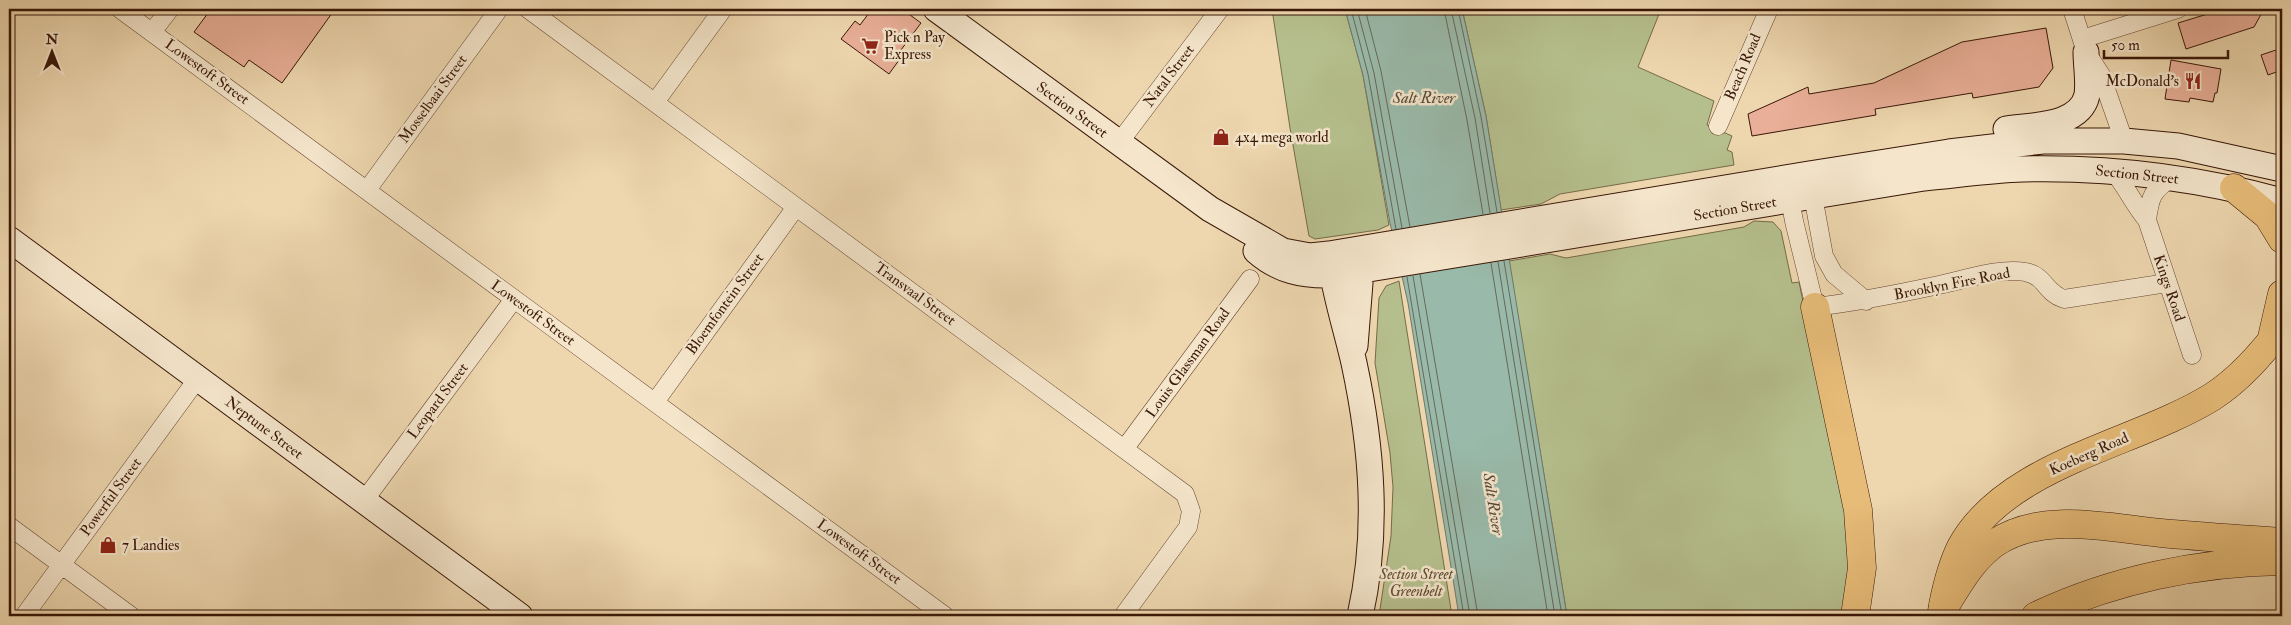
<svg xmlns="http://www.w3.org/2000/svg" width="2291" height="625" font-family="'IM FELL Double Pica',serif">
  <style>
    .green { fill: #b5bf8d; stroke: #766b4a }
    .water { fill: #99baaa; stroke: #727969 }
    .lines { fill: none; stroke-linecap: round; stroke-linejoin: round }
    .shore { stroke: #686858; stroke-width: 1 }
    .building { fill: #e9af98; stroke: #381707 }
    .street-casing { stroke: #664731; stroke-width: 19 }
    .secondary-casing { stroke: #381707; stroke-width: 27 }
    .primary-casing { stroke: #381707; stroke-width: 29 }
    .highway-casing { stroke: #381707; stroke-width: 29 }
    .street { stroke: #f4e5cb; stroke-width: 18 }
    .secondary { stroke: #f4e5cb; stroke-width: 25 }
    .primary { stroke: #e7bc78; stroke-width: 28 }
    .highway { stroke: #e7bc78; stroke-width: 28 }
    .labels { text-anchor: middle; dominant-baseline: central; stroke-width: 5; stroke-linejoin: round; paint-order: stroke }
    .poi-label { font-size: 15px; fill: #381707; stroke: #f4e5cb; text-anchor: start }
    .street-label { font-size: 15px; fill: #381707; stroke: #f4e5cb }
    .park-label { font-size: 15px; font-style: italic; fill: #5e492f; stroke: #f4e5cb }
    .water-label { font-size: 16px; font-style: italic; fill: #554838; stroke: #f4e5cb }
  </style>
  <rect width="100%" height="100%" fill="#eed7af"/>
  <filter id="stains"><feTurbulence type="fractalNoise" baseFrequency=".004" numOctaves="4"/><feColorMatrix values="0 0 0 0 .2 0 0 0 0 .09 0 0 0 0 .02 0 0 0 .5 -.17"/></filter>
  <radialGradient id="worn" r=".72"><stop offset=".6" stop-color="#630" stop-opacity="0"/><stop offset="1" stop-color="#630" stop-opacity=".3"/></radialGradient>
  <path class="green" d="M 1272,9 L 1345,9 L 1363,75 L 1389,225 L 1378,230 L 1315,239 L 1309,236 L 1290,128 Z
    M 1462,9 L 1661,9 L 1638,67 L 1714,101 L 1707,125 L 1732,136 L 1727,150 L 1732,152 L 1734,165 L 1560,194 L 1541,204 L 1501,210 L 1486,116 Z
    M 1754,221 L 1773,222 L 1781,231 L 1792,283 L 1799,282 L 1843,495 L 1851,560 L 1844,616 L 1567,616 L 1509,261 L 1550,254 L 1566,258 L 1744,227 Z
    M 1399,281 L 1452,616 L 1379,616 L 1391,536 L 1393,487 L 1390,453 L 1375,363 L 1379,298 L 1386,286 Z"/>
  <path class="water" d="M 1345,9 L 1462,9 L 1486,116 L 1567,616 L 1459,616 L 1408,303 L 1390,223 L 1363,75 Z"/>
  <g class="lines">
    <path class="shore" d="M 1351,9 L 1368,74 L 1396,229
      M 1357,9 L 1374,73 L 1402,228
      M 1365,9 L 1381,71 L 1410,227
      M 1444,9 L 1467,120 L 1483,214
      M 1451,9 L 1475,118 L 1490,213
      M 1458,9 L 1481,117 L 1497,212
      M 1504,261 L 1562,616
      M 1498,262 L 1555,616
      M 1491,263 L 1548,616
      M 1420,274 L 1478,616
      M 1413,276 L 1470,616
      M 1407,277 L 1464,616"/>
  </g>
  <path class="building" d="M 211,9 L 335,9 L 282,83 L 249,60 L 244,67 L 194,32 Z
    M 872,9 L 902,9 L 921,23 L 898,54 L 902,56 L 889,74 L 841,39 L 855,21 L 860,25 Z
    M 2224,9 L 2264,9 L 2254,27 L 2186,49 L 2178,23 Z
    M 2046,28 L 2053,68 L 2039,87 L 1973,98 L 1972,93 L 1875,109 L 1876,115 L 1752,136 L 1748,114 L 1808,87 L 1809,94 L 1874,83 L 1962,42 Z
    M 2282,48 L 2282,70 L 2268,75 L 2261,55 Z
    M 2171,60 L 2221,69 L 2217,93 L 2215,93 L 2213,102 L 2190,98 L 2189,102 L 2165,99 Z"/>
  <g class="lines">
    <g class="street-casing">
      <path id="street" d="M 120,9 L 945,616
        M 528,9 L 1185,494 L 1191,511 L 1188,527 L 1123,616
        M 2072,9 L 2086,52 L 2101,75 L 2124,141
        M 152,32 L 170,9
        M 2082,39 L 2178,9
        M 656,101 L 723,9
        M 1718,126 L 1769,9
        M 1118,144 L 1220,9
        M 2114,172 C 2127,188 2134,205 2147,220 L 2192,355
        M 1811,185 L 1824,256 L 1834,274 L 1866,301
        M 1788,188 L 1794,221 L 1815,307 C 1857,302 1897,294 1939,285 C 1963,280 2001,267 2025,272 C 2045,275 2045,293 2064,299 L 2167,283
        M 367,190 L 499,9
        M 2147,220 C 2150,197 2152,190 2173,177
        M 655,402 L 796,207
        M 1125,448 L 1250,279
        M 363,502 L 514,299
        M 9,526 L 131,616
        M 24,616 L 198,378"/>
    </g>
    <g class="secondary-casing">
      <path id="secondary" d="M 936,9 L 1210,209 L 1283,251 L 1310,256 L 1329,254 L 1809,174 L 1949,152 L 2043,141 L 2124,141 L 2178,146 L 2282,169
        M 2006,129 C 2031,125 2080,127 2087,95 C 2089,82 2086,65 2086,52
        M 9,239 L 520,616
        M 1256,251 C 1279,271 1302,276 1332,275 L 1924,178 C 1957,175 1990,170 2023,169 C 2110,167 2198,178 2282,201
        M 1330,259 C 1335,295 1346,328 1354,363 C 1372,447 1379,532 1360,616
        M 1355,346 L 1360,283 L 1357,256"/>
    </g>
    <g class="primary-casing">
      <path id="primary" d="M 2234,188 L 2268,216 L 2282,239
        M 2271,342 L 2282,294
        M 1943,605 C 1947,585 1952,565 1961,547 C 2006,464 2136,444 2212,397 C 2240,379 2261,354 2282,328"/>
    </g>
    <g class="highway-casing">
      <path id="highway" d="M 1815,307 L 1858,510 L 1862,568 L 1855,616
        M 1942,611 C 1957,587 1971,560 1995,543 C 2043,511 2108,528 2161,533 C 2202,537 2242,539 2282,542
        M 2036,616 C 2112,580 2198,562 2282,561"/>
    </g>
    <use href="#street" class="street"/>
    <use href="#secondary" class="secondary"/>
    <use href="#primary" class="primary"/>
    <use href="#highway" class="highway"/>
  </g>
  <defs>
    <g id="supermarket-bare" transform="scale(1.35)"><path d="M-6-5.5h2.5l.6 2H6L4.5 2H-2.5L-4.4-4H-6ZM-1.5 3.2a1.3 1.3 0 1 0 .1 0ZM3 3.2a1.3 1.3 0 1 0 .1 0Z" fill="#8f2418" stroke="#f4e5cb" stroke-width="2.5" paint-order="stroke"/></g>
    <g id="restaurant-bare" transform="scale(1.35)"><path d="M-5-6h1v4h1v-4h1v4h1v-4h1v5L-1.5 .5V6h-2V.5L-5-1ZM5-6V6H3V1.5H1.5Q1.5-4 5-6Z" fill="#8f2418" stroke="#f4e5cb" stroke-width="2.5" paint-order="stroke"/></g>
    <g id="shop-bare" transform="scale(1.35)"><path d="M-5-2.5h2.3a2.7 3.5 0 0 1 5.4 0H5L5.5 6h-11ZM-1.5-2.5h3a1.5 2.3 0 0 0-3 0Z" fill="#8f2418" stroke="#f4e5cb" stroke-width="2.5" paint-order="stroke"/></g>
  </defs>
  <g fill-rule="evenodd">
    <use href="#supermarket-bare" x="870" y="46"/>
    <use href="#restaurant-bare" x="2193" y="81"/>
    <use href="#shop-bare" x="1221" y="137"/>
    <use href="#shop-bare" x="108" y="545"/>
  </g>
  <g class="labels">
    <g class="poi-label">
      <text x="884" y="37">Pick n Pay<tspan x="884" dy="17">Express</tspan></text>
      <text x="2179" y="81" text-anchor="end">McDonald's</text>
      <text x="1235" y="137">4x4 mega world</text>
      <text x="122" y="545">7 Landies</text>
    </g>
    <g class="street-label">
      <text transform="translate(1743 67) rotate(-67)">Beach Road</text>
      <text transform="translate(207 72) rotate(36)">Lowestoft Street</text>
      <text transform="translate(1169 76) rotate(-53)">Natal Street</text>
      <text transform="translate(433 99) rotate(-54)">Mosselbaai Street</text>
      <text transform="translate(1072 110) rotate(36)">Section Street</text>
      <text transform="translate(2137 175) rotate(6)">Section Street</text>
      <text transform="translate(1735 209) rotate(-10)">Section Street</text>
      <text transform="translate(1952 284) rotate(-11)">Brooklyn Fire Road</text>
      <text transform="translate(2169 288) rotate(71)">Kings Road</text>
      <text transform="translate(915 294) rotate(36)">Transvaal Street</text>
      <text transform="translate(725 304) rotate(-54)">Bloemfontein Street</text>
      <text transform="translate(533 313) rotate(36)">Lowestoft Street</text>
      <text transform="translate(1188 363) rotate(-54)">Louis Glassman Road</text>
      <text transform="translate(438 401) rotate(-53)">Leopard Street</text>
      <text transform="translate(264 428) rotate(37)">Neptune Street</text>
      <text transform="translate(2089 454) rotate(-24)">Koeberg Road</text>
      <text transform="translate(111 497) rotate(-54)">Powerful Street</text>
      <text transform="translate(859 552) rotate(36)">Lowestoft Street</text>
    </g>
    <g class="park-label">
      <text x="1416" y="574">Section Street<tspan x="1416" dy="17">Greenbelt</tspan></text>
    </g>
    <g class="water-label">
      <text x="1424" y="98">Salt River</text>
      <text transform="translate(1493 504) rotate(81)">Salt River</text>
    </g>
  </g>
  <rect width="2291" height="625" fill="none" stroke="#eed7af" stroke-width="30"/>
  <rect x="10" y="10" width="2271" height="605" fill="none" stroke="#381707" stroke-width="2.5"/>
  <rect x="15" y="15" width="2261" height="595" fill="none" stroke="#381707"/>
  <g transform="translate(52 52)" stroke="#f4e5cb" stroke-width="4" paint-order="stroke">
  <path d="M0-4L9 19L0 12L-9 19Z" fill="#381707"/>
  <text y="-8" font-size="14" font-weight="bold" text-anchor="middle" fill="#381707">N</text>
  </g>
  <path d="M2104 50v8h124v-8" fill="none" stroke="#381707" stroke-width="2.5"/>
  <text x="2111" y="50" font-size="15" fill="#381707" stroke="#f4e5cb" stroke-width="4" paint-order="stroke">50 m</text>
  <rect width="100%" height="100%" filter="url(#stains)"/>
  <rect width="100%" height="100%" fill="url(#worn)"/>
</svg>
